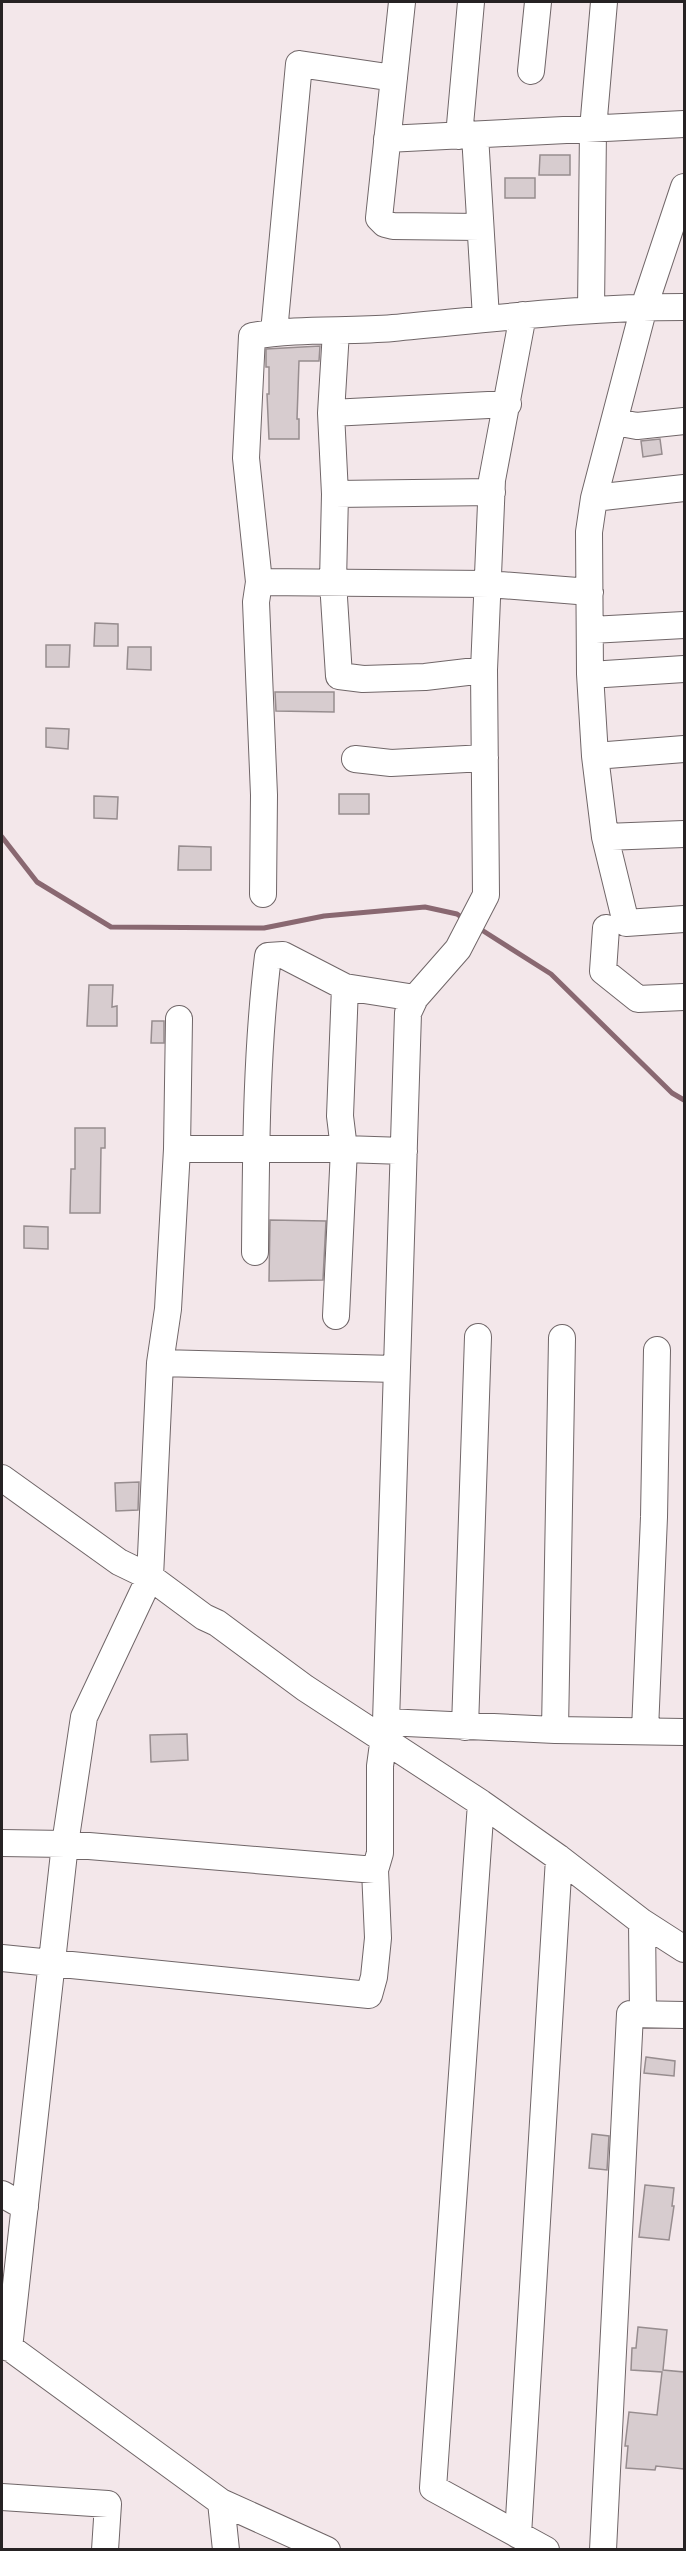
<svg xmlns="http://www.w3.org/2000/svg" width="686" height="2551" font-family="Signika,sans-serif">
  <style>
    .lines { fill: none; stroke-linecap: round; stroke-linejoin: round }
    .stream { stroke: #896871; stroke-width: 5 }
    .building { fill: #d7cccf; stroke: #978d8f; stroke-width: 1.5 }
    .minor-casing { stroke: #706668; stroke-width: 28 }
    .minor { stroke: #fff; stroke-width: 26 }
  </style>
  <rect width="100%" height="100%" fill="#f3e7ea"/>
  <g class="lines">
    <path class="stream" d="M 2,837 L 37,882 L 111,927 L 264,928 L 324,916 L 425,907 L 457,914 L 464,919
      M 477,927 L 551,974 L 672,1093 L 684,1100"/>
  </g>
  <path class="building" d="M 540,155 L 570,155 L 570,175 L 539,175 Z
    M 505,178 L 535,178 L 535,198 L 505,198 Z
    M 320,346 L 319,361 L 299,361 L 297,419 L 299,419 L 299,439 L 269,439 L 267,394 L 269,394 L 269,367 L 266,367 L 266,349 Z
    M 660,439 L 662,454 L 643,457 L 641,441 Z
    M 95,623 L 118,624 L 118,646 L 94,646 Z
    M 46,645 L 70,645 L 69,667 L 46,667 Z
    M 128,647 L 151,647 L 151,670 L 127,669 Z
    M 275,692 L 334,692 L 334,712 L 276,711 Z
    M 46,728 L 69,729 L 68,749 L 46,747 Z
    M 339,794 L 369,794 L 369,814 L 339,814 Z
    M 94,796 L 118,797 L 117,819 L 94,818 Z
    M 179,846 L 211,847 L 211,870 L 178,870 Z
    M 89,985 L 113,985 L 112,1007 L 117,1006 L 117,1026 L 87,1026 Z
    M 152,1021 L 164,1021 L 164,1043 L 151,1043 Z
    M 75,1128 L 105,1128 L 105,1148 L 101,1148 L 100,1213 L 70,1213 L 71,1169 L 75,1169 Z
    M 270,1220 L 326,1221 L 323,1280 L 269,1281 Z
    M 24,1226 L 48,1227 L 48,1249 L 24,1248 Z
    M 139,1482 L 138,1510 L 116,1511 L 115,1483 Z
    M 187,1734 L 188,1760 L 151,1762 L 150,1735 Z
    M 646,2057 L 675,2061 L 674,2076 L 644,2073 Z
    M 592,2134 L 609,2136 L 607,2170 L 589,2168 Z
    M 645,2185 L 674,2188 L 672,2206 L 674,2206 L 669,2240 L 639,2237 Z
    M 638,2327 L 667,2330 L 663,2370 L 684,2372 L 684,2469 L 656,2466 L 655,2470 L 626,2468 L 628,2446 L 625,2446 L 629,2412 L 657,2415 L 662,2372 L 631,2370 L 632,2348 L 636,2348 Z"/>
  <g class="lines">
    <g class="minor-casing">
      <path id="minor" d="M 402,2 L 379,218 L 385,224 L 393,226 L 480,227
        M 531,71 L 538,2
        M 475,135 L 486,318
        M 459,136 L 471,2
        M 387,139 L 684,124
        M 591,310 L 593,129 L 604,2
        M 336,331 L 331,413 L 335,494 L 333,582 L 339,676 L 363,679 L 425,677 L 484,670
        M 274,332 L 299,64 L 394,78
        M 331,413 L 508,404
        M 615,422 L 637,426 L 684,421
        M 684,488 L 594,498 L 589,532 L 590,674 L 595,756 L 605,837 L 626,923 L 684,919
        M 335,494 L 492,492
        M 594,498 L 644,307 L 684,187
        M 259,582 L 488,584 L 590,592
        M 591,630 L 684,625
        M 605,674 L 684,669
        M 595,756 L 684,749
        M 355,759 L 391,763 L 485,758
        M 605,837 L 684,834
        M 263,894 L 264,795 L 256,602 L 259,582 L 246,458 L 252,336 C 299,328 347,332 393,328 C 490,319 587,307 684,307
        M 606,928 L 603,971 L 638,999 L 684,997
        M 345,987 L 340,1116 L 344,1149 L 404,1151
        M 177,1149 L 344,1149 L 336,1316
        M 255,1252 C 256,1153 256,1054 268,956 L 283,955 L 345,987 L 415,998
        M 160,1363 L 396,1369
        M 2,1478 L 119,1562 L 150,1577 L 204,1617 L 217,1623 L 305,1688 L 481,1803 L 559,1858 L 642,1922 L 684,1949
        M 386,1722 L 555,1730 L 684,1732
        M 465,1727 L 478,1337
        M 555,1730 L 562,1338
        M 645,1730 L 654,1517 L 657,1350
        M 481,1803 L 433,2488 L 546,2550
        M 2,1843 L 65,1844 L 375,1870
        M 642,1922 L 643,2013
        M 2,1958 L 369,1995 L 374,1977 L 378,1938 L 375,1870 L 380,1853 L 380,1766 L 386,1722 L 408,1013 L 415,998 L 458,949 L 486,895 L 484,670 L 492,480 L 523,315
        M 2,2194 L 25,2207
        M 2,2342 L 221,2502 L 226,2550
        M 9,2348 L 65,1844 L 84,1717 L 150,1577 L 160,1363 L 168,1309 L 177,1149 L 179,1019
        M 2,2497 L 108,2504 L 105,2550
        M 221,2502 L 327,2550
        M 518,2535 L 559,1858
        M 603,2550 L 630,2014 L 684,2015"/>
    </g>
    <use href="#minor" class="minor"/>
  </g>
  <rect width="686" height="2551" fill="none" stroke="#262223" stroke-width="6"/>
</svg>
